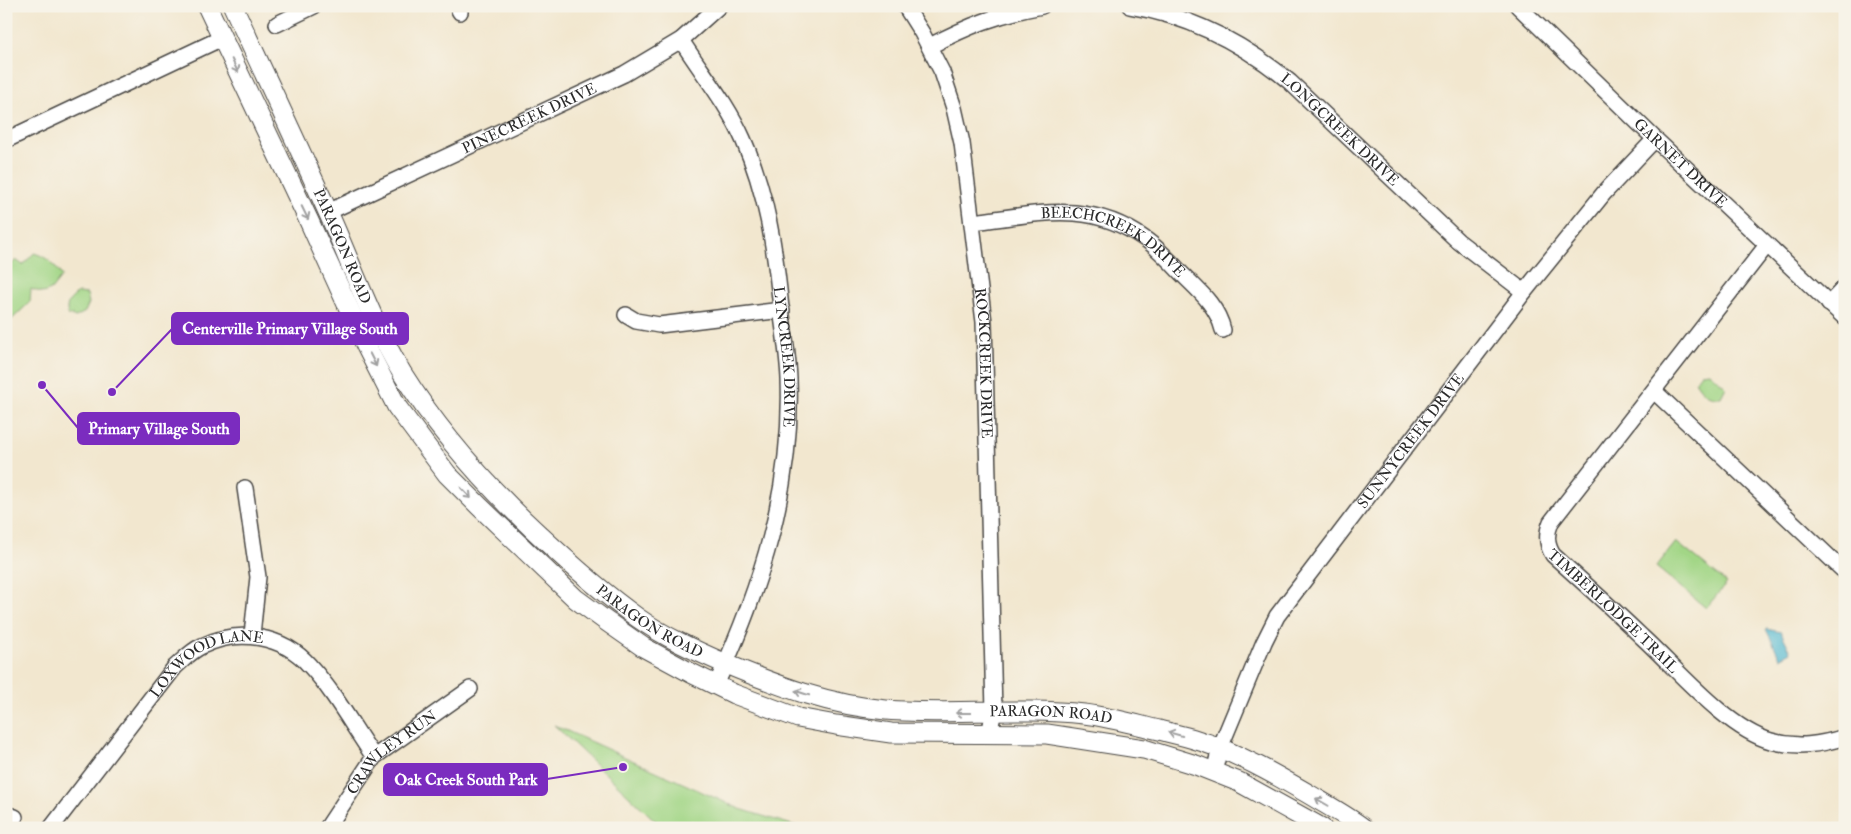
<svg xmlns="http://www.w3.org/2000/svg" width="1851" height="834" font-family="'IM FELL Double Pica',serif">
  <style>
    .green { fill: #a2d686; stroke: #668058 }
    .water { fill: #53b9d1; stroke: #3f727e }
    .lines { fill: none; stroke-linecap: round; stroke-linejoin: round }
    .minor-casing { stroke: #494744; stroke-width: 18 }
    .tertiary-casing { stroke: #494744; stroke-width: 21 }
    .minor { stroke: #fff; stroke-width: 15 }
    .tertiary { stroke: #fff; stroke-width: 19 }
    .oneway { stroke: #a0a0a0 }
    .labels { text-anchor: middle; dominant-baseline: central; stroke-width: 4.5; stroke-linejoin: round; paint-order: stroke }
    .street-label { font-size: 15px; fill: #2b2b2b; stroke: #f7f3e8 }
    .leader { fill: none; stroke: #7b2cbf; stroke-width: 2 }
    .callout-dot { fill: #7b2cbf; stroke: #f7f3e8; stroke-width: 2 }
    .callout { fill: #7b2cbf; stroke: #7b2cbf; stroke-width: 2 }
    .callout-label { font-size: 16px; text-anchor: middle; font-weight: bold; fill: #fff }
  </style>
  <rect width="100%" height="100%" fill="#f7f3e8"/>
  <filter id="ink" filterUnits="userSpaceOnUse"><feTurbulence type="fractalNoise" baseFrequency=".02" numOctaves="2"/><feDisplacementMap in="SourceGraphic" scale="10" xChannelSelector="R" yChannelSelector="G"/><feConvolveMatrix kernelMatrix="1 2 1 2 8 2 1 2 1" color-interpolation-filters="sRGB"/></filter>
  <filter id="wash" filterUnits="userSpaceOnUse"><feTurbulence type="fractalNoise" baseFrequency=".0096" numOctaves="4" result="noise"/><feDisplacementMap in="SourceGraphic" scale="20" xChannelSelector="R" yChannelSelector="G"/><feGaussianBlur stdDeviation="1.12" result="paint"/><feColorMatrix in="noise" values="0 0 0 0 0 0 0 0 0 0 0 0 0 0 0 0 0 1.4 0 .05"/><feComposite in="paint" operator="in"/></filter>
  <g filter="url(#wash)">
    <rect width="100%" height="100%" fill="#f2e7cf"/>
    <path class="green" d="M 34,253 C 48,257 54,265 62,276 L 51,290 L 43,293 L 31,289 L 30,302 L 6,325 L 6,284 L 9,281 L 6,278 L 6,269 L 16,260 L 23,265 Z
      M 78,293 L 87,294 L 89,303 L 85,312 L 76,317 L 68,315 C 65,304 69,300 78,293 Z
      M 1709,372 L 1726,387 L 1721,397 C 1707,398 1702,392 1695,381 L 1701,373 Z
      M 1676,542 L 1727,583 L 1706,608 L 1656,567 Z
      M 554,725 L 740,809 L 802,828 L 663,828 Z"/>
    <path class="water" d="M 1766,629 L 1781,632 L 1791,652 L 1780,658 Z"/>
  </g>
  <g filter="url(#ink)">
    <g class="lines">
      <g class="minor-casing">
        <g id="minor">
          <path d="M 457,6 L 460,12"/>
          <path id="s1" d="M 905,6 L 922,33 L 942,72 L 954,108 L 962,143 L 984,322 L 994,711 L 989,734"/>
          <path id="s2" d="M 1130,6 C 1191,16 1244,44 1290,82 L 1458,241 L 1524,292"/>
          <path id="s3" d="M 1518,6 L 1655,139 L 1845,318"/>
          <path d="M 277,24 L 314,6"/>
          <path id="s4" d="M 681,40 C 702,73 727,103 743,139 C 767,193 775,250 781,308 C 784,332 788,355 789,379 C 793,489 761,587 716,685"/>
          <path d="M 930,46 C 968,26 998,14 1042,6"/>
          <path d="M 6,140 L 222,38"/>
          <path id="s5" d="M 328,212 L 624,74 L 681,40 L 719,6"/>
          <path id="s6" d="M 972,222 C 1036,215 1087,198 1145,239 C 1158,248 1170,261 1181,273 C 1199,291 1217,305 1223,330"/>
          <path id="s7" d="M 1767,245 L 1551,522 C 1546,534 1546,544 1553,555 C 1583,582 1613,609 1642,637 C 1676,668 1727,729 1771,741 C 1797,748 1820,745 1845,737"/>
          <path d="M 1829,304 L 1845,287"/>
          <path d="M 626,315 L 636,321 L 659,325 L 782,310"/>
          <path d="M 1654,391 L 1845,572"/>
          <path d="M 245,488 L 258,577 L 252,635"/>
          <path id="s8" d="M 1214,772 L 1220,748 L 1264,642 L 1277,616 L 1524,292 L 1604,193 L 1655,139"/>
          <path d="M 6,814 L 15,817"/>
          <path id="s9" d="M 51,828 L 175,667 C 183,660 191,651 202,646 C 238,628 283,635 310,666 C 335,693 353,727 374,757"/>
          <path id="s10" d="M 327,828 L 374,757 L 470,689"/>
        </g>
      </g>
      <g class="tertiary-casing">
        <g id="tertiary">
          <path d="M 207,6 L 309,221 L 366,346 L 397,407 L 447,474 L 479,506 L 576,599 L 606,621 L 643,647 L 691,673 L 734,694 L 798,718 L 836,725 L 891,733 L 1047,734 L 1144,749 L 1196,765 L 1239,782 L 1322,828"/>
          <path id="s11" d="M 233,6 C 266,78 300,149 332,221 C 354,271 374,326 402,373 C 439,432 483,482 534,530 C 567,561 601,592 638,618 C 665,637 696,651 726,664 C 779,686 829,705 886,710 C 952,715 1018,707 1084,714 C 1109,717 1134,724 1159,730 C 1178,735 1198,739 1217,747 C 1250,760 1281,778 1312,796 C 1329,806 1347,816 1363,828"/>
        </g>
      </g>
      <use href="#minor" class="minor"/>
      <use href="#tertiary" class="tertiary"/>
    </g>
    <defs><path id="oneway-shaft" d="M-6 0H5M1.5-3L5.5 0L1.5 3" fill="none" stroke-width="1.6" stroke-linecap="round" stroke-linejoin="round" transform="scale(1.25)"/></defs>
    <g class="oneway">
      <use href="#oneway-shaft" transform="translate(235 66) rotate(64)"/>
      <use href="#oneway-shaft" transform="translate(305 213) rotate(64)"/>
      <use href="#oneway-shaft" transform="translate(373 360) rotate(63)"/>
      <use href="#oneway-shaft" transform="translate(466 493) rotate(46)"/>
      <use href="#oneway-shaft" transform="translate(802 693) rotate(-162)"/>
      <use href="#oneway-shaft" transform="translate(963 713) rotate(-180)"/>
      <use href="#oneway-shaft" transform="translate(1175 734) rotate(-165)"/>
      <use href="#oneway-shaft" transform="translate(1322 802) rotate(-150)"/>
    </g>
  </g>
  <g class="labels">
    <g class="street-label">
      <text stroke="none"><textPath href="#s5" startOffset="222">PINECREEK DRIVE</textPath></text>
      <text stroke="none"><textPath href="#s2" startOffset="248">LONGCREEK DRIVE</textPath></text>
      <text stroke="none"><textPath href="#s3" startOffset="226">GARNET DRIVE</textPath></text>
      <text stroke="none"><textPath href="#s11" startOffset="264">PARAGON ROAD</textPath></text>
      <text stroke="none"><textPath href="#s6" startOffset="150">BEECHCREEK DRIVE</textPath></text>
      <text stroke="none"><textPath href="#s4" startOffset="340">LYNCREEK DRIVE</textPath></text>
      <text stroke="none"><textPath href="#s1" startOffset="371">ROCKCREEK DRIVE</textPath></text>
      <text stroke="none"><textPath href="#s8" startOffset="389">SUNNYCREEK DRIVE</textPath></text>
      <text stroke="none"><textPath href="#s7" startOffset="468">TIMBERLODGE TRAIL</textPath></text>
      <text stroke="none"><textPath href="#s11" startOffset="758">PARAGON ROAD</textPath></text>
      <text stroke="none"><textPath href="#s9" startOffset="234">LOXWOOD LANE</textPath></text>
      <text stroke="none"><textPath href="#s11" startOffset="1178">PARAGON ROAD</textPath></text>
      <text stroke="none"><textPath href="#s10" startOffset="101">CRAWLEY RUN</textPath></text>
    </g>
  </g>
  <path class="leader" d="M112 392L172 329M42 385L78 428M623 767L547 779"/>
  <g class="callout-dot">
    <circle cx="112" cy="392" r="5"/>
    <circle cx="42" cy="385" r="5"/>
    <circle cx="623" cy="767" r="5"/>
  </g>
  <g class="callout">
    <rect x="172" y="313" width="236" height="31" rx="5"/>
    <rect x="78" y="413" width="161" height="31" rx="5"/>
    <rect x="384" y="764" width="163" height="31" rx="5"/>
  </g>
  <g class="callout-label">
    <text x="290" y="334">Centerville Primary Village South</text>
    <text x="159" y="434">Primary Village South</text>
    <text x="466" y="785">Oak Creek South Park</text>
  </g>
  <rect width="1851" height="834" fill="none" stroke="#f7f3e8" stroke-width="25"/>
</svg>
